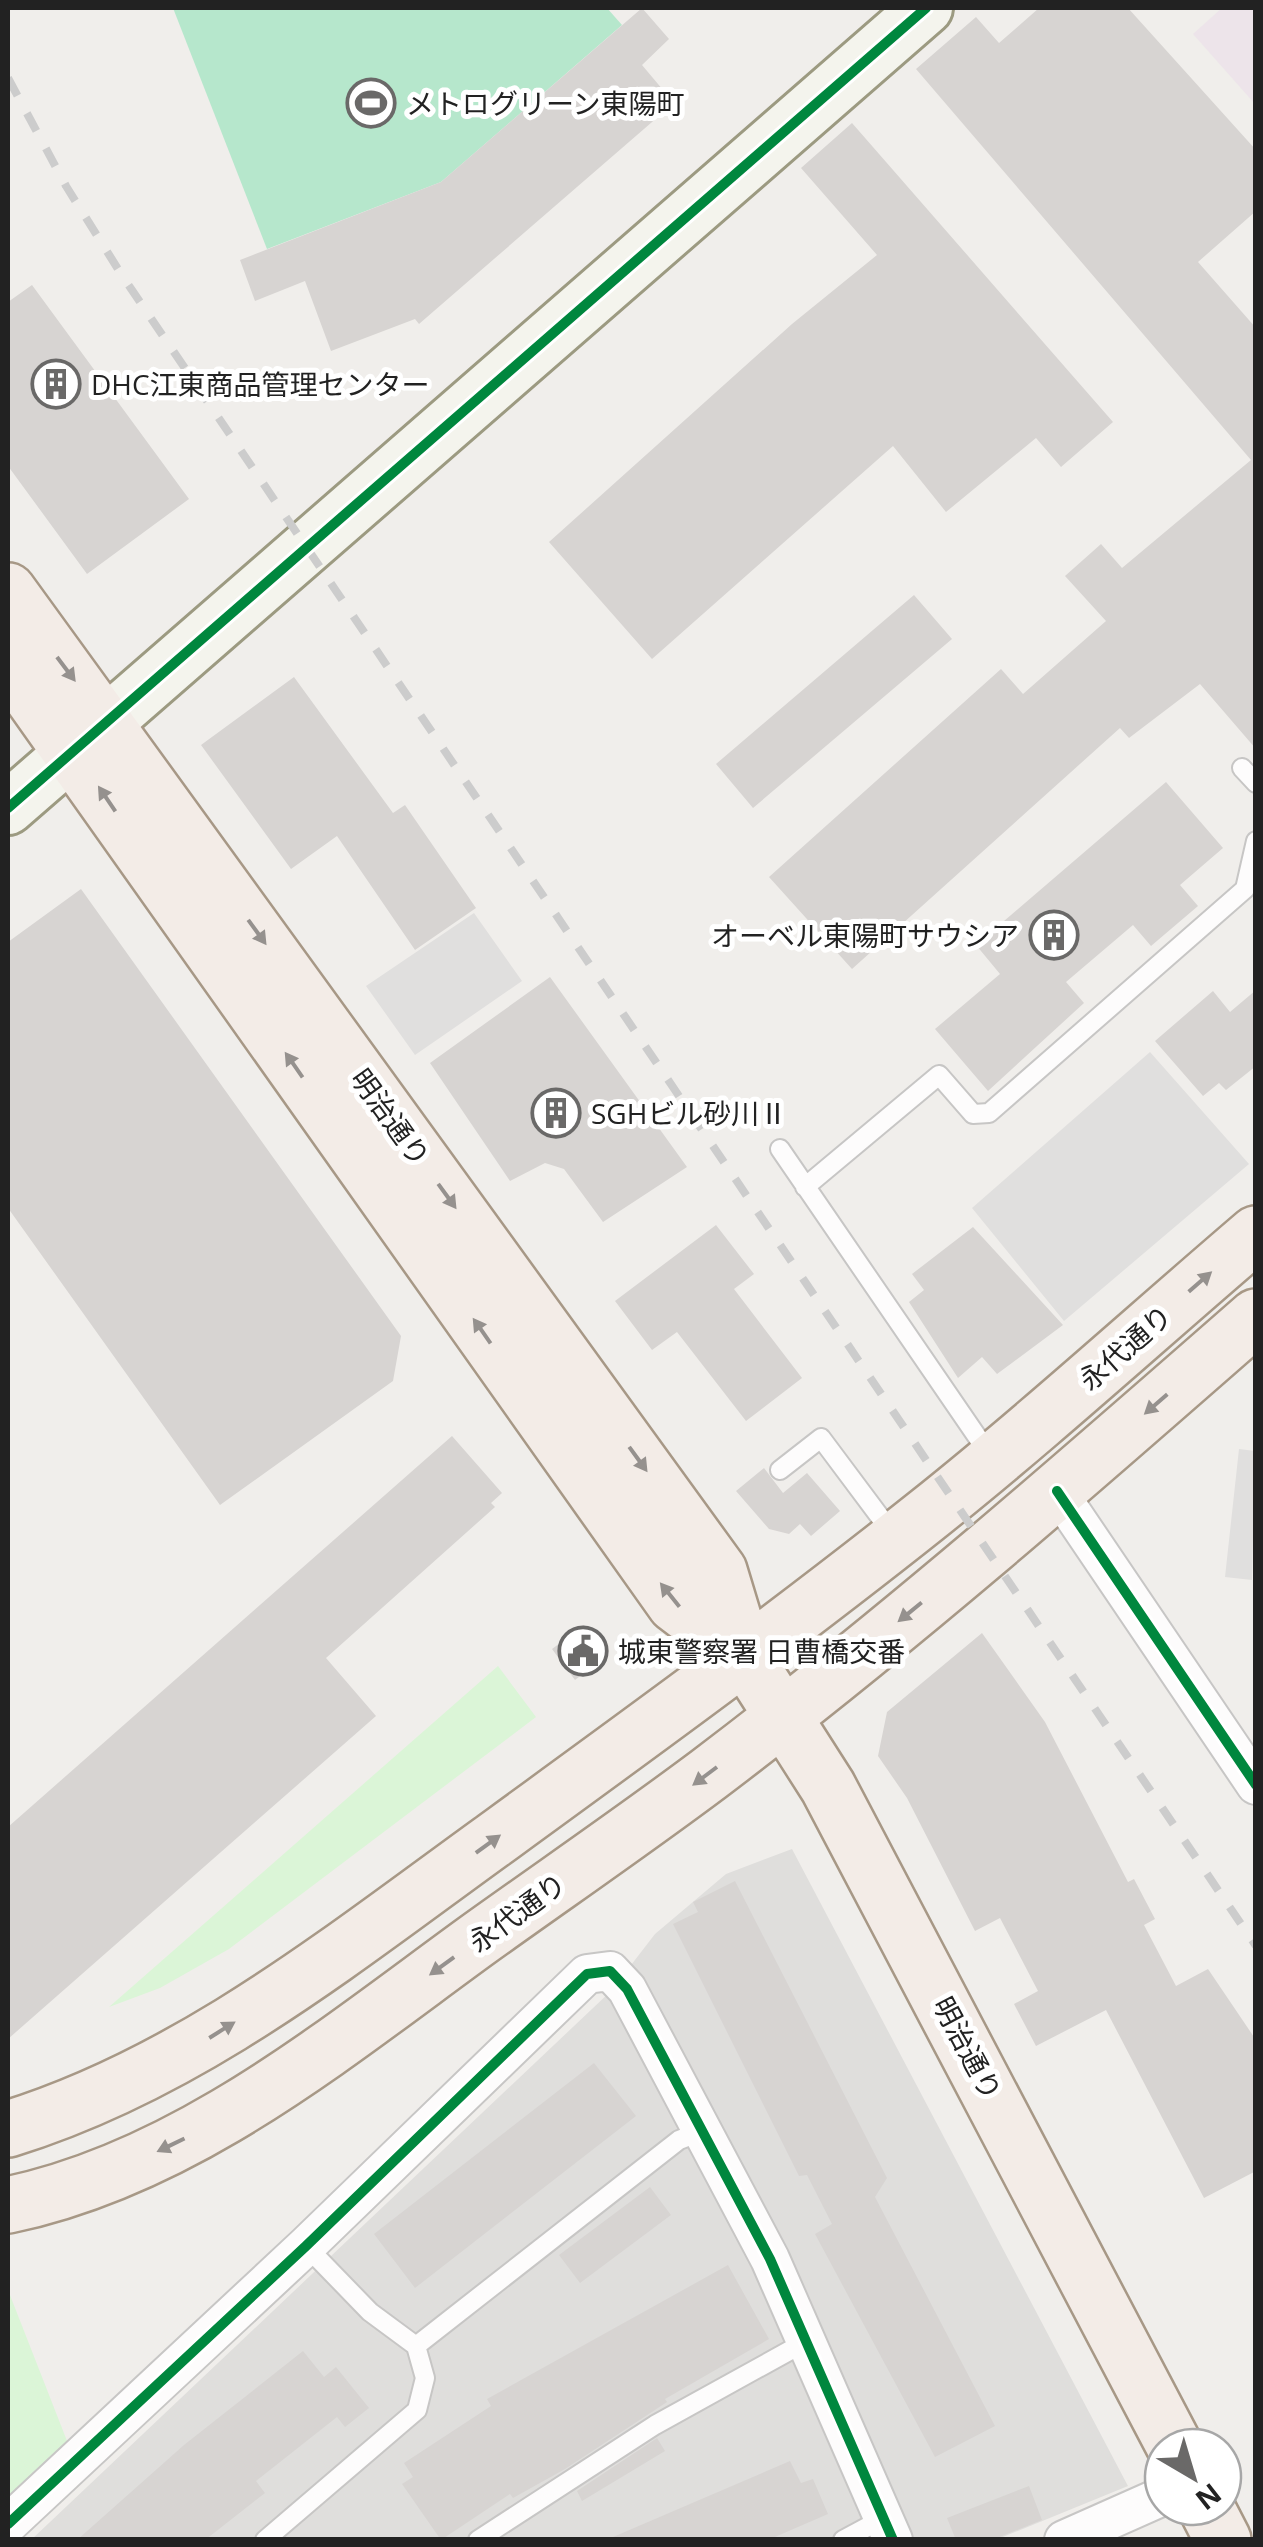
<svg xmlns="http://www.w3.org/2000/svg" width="1263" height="2547" font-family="'Open Sans','Noto Sans JP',sans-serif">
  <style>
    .residential { fill: #dfdedc }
    .industrial { fill: #ede4ea }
    .park { fill: #dbf5d7 }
    .pitch { fill: #b6e7cc }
    .parking { fill: #e0dfde }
    .building { fill: #d7d4d2 }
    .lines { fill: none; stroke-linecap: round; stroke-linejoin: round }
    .lane-casing { stroke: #c7c6c5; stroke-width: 22 }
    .street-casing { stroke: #c7c6c5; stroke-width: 42 }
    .secondary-casing { stroke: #9c9a81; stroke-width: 58 }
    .primary-casing { stroke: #a79886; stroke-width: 60 }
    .lane { stroke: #fdfcfc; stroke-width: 18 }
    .street { stroke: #fdfcfc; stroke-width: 38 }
    .secondary { stroke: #f4f4ed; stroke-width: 52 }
    .primary { stroke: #f3ece7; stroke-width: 55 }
    .rail { stroke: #ccc; stroke-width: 8; stroke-dasharray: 20 20; stroke-linecap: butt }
    .cycleway-casing { stroke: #fff; stroke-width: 16 }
    .cycleway { stroke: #00873e; stroke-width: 10 }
    .oneway { fill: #95918e }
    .labels { text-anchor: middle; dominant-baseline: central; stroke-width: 10; stroke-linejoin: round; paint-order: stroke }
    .poi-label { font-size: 28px; fill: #222; stroke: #fff; text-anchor: start }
    .street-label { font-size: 28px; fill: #222; stroke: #fff }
  </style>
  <rect width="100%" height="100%" fill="#f0eeeb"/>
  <path class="residential" d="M 792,1849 L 1128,2486 L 998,2539 L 31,2540 L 611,1991 L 655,1934 L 726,1874 Z"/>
  <path class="industrial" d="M 1222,8 L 1255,8 L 1255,104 L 1193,34 Z"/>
  <path class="park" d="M 498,1666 L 536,1717 L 229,1949 L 160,1988 L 109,2007 Z
    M 8,2290 L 69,2446 L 8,2503 Z"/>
  <path class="pitch" d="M 173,8 L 607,8 L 622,25 L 441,182 L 267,249 Z"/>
  <path class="parking" d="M 474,913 L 522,981 L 415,1055 L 366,986 Z
    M 1150,1052 L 1249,1164 L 1064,1321 L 972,1208 Z
    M 1239,1449 L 1255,1451 L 1252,1580 L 1225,1577 Z"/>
  <path class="building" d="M 642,8 L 669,39 L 642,65 L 674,103 L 419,324 L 415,319 L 331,351 L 305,281 L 255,301 L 240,260 L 441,182 Z
    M 1039,8 L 1128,8 L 1256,150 L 1256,211 L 1198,262 L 1256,328 L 1256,749 L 1200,684 L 1129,738 L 1120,728 L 852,969 L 769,877 L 1001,669 L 1023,694 L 1106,621 L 1065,576 L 1101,544 L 1122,568 L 1251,460 L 916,69 L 976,17 L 999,43 Z
    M 852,123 L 1113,422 L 1061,467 L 1036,438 L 946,512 L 893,446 L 652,659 L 549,542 L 792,324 L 877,255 L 801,168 Z
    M 32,285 L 189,499 L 87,574 L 8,466 L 8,302 Z
    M 914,595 L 952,639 L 753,808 L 716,764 Z
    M 294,677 L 393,813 L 405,805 L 476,908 L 415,950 L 337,836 L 291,869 L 201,745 Z
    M 1166,782 L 1223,848 L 1180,885 L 1198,906 L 1151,946 L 1133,925 L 1066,982 L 1084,1003 L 988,1091 L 935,1029 L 1000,974 L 976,945 Z
    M 81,889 L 401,1336 L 393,1381 L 220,1505 L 8,1208 L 8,942 Z
    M 550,977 L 687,1167 L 603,1222 L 564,1169 L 545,1163 L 510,1181 L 430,1063 Z
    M 1256,990 L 1256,1066 L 1226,1090 L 1219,1083 L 1203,1096 L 1155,1041 L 1213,991 L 1230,1012 Z
    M 716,1225 L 754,1274 L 734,1289 L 802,1378 L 746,1421 L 677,1332 L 652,1350 L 615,1301 Z
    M 973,1227 L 1063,1325 L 997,1374 L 982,1357 L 958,1378 L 909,1302 L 924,1290 L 912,1274 Z
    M 452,1436 L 502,1493 L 491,1503 L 495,1507 L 326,1658 L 376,1716 L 8,2039 L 8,1827 Z
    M 764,1468 L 783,1493 L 807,1473 L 840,1511 L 811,1536 L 800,1524 L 789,1534 L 769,1529 L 736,1491 Z
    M 584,1625 L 608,1655 L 575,1680 L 552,1649 Z
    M 982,1633 L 1045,1722 L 1128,1882 L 1134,1879 L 1155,1919 L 1144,1925 L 1176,1986 L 1208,1969 L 1256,2040 L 1256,2171 L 1204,2198 L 1106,2010 L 1036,2046 L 1014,2004 L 1038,1991 L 1000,1918 L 975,1931 L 907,1798 L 878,1756 L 887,1712 Z
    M 735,1881 L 887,2178 L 875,2197 L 995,2426 L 935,2457 L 815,2234 L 832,2224 L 807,2175 L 799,2176 L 673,1924 L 698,1912 L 693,1902 Z
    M 594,2063 L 636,2116 L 415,2288 L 374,2234 Z
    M 650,2187 L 671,2215 L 580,2283 L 559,2255 Z
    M 728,2265 L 769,2339 L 665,2399 L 667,2402 L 565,2469 L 513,2498 L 510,2494 L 441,2540 L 402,2484 L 413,2477 L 404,2463 L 491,2406 L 487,2399 Z
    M 303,2351 L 324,2377 L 336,2367 L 369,2408 L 345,2427 L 337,2417 L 256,2481 L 265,2493 L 205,2540 L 77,2540 L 184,2445 Z
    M 657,2438 L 665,2451 L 582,2501 L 577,2491 Z
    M 790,2461 L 801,2483 L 813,2479 L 828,2514 L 768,2540 L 606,2540 Z
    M 1029,2486 L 1042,2520 L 992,2540 L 956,2540 L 947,2518 Z"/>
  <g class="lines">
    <g class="lane-casing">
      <path id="lane" d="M 1242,768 L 1256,783
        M 780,1149 L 989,1454
        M 805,1187 L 939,1075 L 973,1114 L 989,1113 L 1245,889 L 1256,841
        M 780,1470 L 821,1438 L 895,1537
        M 306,2246 L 370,2312 L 416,2346 L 679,2140 L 700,2132
        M 265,2540 L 417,2410 L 425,2378 L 416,2346
        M 478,2540 L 655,2425 L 807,2341
        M 843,2540 L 884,2518"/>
    </g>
    <g class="street-casing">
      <path id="street" d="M 1057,1491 L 1256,1785
        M 8,2524 L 306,2246 L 587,1974 L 610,1971 L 627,1989 L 770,2259 L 893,2540
        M 1064,2540 L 1163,2496"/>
    </g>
    <g class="secondary-casing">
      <path id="secondary" d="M 8,808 L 926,8"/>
    </g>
    <g class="primary-casing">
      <path id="primary" d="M 8,591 L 719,1571 L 745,1657 L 828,1787 L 1175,2447
        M 8,663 L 675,1604 L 745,1657
        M 8,2129 C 189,2073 339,1952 491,1842 C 638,1735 784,1629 926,1516 C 1039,1426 1146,1328 1256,1234
        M 8,2205 C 185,2168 333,2045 476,1941 C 554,1885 633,1831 709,1774 C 898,1631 1077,1474 1256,1317
        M 1206,2507 L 1223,2540"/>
    </g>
    <use href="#lane" class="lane"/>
    <use href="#street" class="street"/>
    <use href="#secondary" class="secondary"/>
    <use href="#primary" class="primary"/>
    <path class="rail" d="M 8,78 L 66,186 L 123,277 L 1256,1946"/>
    <g class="cycleway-casing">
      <path id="cycleway" d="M 8,808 L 926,8
        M 1057,1491 L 1256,1785
        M 8,2524 L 306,2246 L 587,1974 L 610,1971 L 627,1989 L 770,2259 L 893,2540"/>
    </g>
    <use href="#cycleway" class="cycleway"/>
  </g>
  <defs><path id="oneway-solid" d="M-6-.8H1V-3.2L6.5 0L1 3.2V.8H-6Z" transform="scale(2.5)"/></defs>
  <g class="oneway">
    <use href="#oneway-solid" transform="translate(66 669) rotate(53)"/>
    <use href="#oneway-solid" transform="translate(107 799) rotate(-124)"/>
    <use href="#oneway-solid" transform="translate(257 932) rotate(54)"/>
    <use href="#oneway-solid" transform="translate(294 1065) rotate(-125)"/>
    <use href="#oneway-solid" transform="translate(447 1196) rotate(54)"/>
    <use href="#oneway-solid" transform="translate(1200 1282) rotate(-41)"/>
    <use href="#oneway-solid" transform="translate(482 1331) rotate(-125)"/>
    <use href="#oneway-solid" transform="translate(1156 1404) rotate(139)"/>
    <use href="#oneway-solid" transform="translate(638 1459) rotate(54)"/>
    <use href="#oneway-solid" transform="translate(670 1595) rotate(-129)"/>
    <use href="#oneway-solid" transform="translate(910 1612) rotate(141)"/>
    <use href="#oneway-solid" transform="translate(705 1776) rotate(143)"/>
    <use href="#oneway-solid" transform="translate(488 1844) rotate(-36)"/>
    <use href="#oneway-solid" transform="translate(442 1966) rotate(144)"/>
    <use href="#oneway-solid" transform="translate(222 2030) rotate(-32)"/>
    <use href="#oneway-solid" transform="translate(171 2145) rotate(154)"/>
  </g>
  <defs>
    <g id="stadium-ring" transform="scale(2.5)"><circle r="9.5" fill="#fff" stroke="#6a6968" stroke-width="1.5"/><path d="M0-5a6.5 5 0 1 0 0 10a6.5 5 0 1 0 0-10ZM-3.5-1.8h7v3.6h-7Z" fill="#6a6968"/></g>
    <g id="building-ring" transform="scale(2.5)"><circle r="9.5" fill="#fff" stroke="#6a6968" stroke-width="1.5"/><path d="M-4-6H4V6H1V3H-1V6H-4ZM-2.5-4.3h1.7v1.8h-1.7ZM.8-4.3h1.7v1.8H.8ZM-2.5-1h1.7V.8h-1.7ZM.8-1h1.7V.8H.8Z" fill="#6a6968"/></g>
    <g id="civic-ring" transform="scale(2.5)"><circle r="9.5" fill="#fff" stroke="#6a6968" stroke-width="1.5"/><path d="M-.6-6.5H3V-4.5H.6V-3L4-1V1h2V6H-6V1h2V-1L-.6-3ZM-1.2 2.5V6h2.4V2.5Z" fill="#6a6968"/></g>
  </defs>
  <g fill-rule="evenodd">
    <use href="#stadium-ring" x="371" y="103"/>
    <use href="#building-ring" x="56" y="384"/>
    <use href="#building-ring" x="1054" y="935"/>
    <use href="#building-ring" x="556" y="1113"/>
    <use href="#civic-ring" x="583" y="1651"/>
  </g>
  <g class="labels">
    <g class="poi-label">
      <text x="406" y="103">メトログリーン東陽町</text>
      <text x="91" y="384">DHC江東商品管理センター</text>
      <text x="1019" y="935" text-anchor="end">オーベル東陽町サウシア</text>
      <text x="591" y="1113">SGHビル砂川Ⅱ</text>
      <text x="618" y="1651">城東警察署 日曹橋交番</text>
    </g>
    <g class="street-label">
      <text transform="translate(391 1117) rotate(54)">明治通り</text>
      <text transform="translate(1125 1347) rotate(-41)">永代通り</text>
      <text transform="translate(517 1912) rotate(-36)">永代通り</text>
      <text transform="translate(968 2048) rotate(62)">明治通り</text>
    </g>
  </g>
  <rect width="1263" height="2547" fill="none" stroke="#222222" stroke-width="20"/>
  <g transform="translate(1193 2477) rotate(142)"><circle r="48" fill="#ffffff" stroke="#a7a7a7" stroke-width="2.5"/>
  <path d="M0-8L18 38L0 25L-18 38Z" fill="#6a6968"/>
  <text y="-15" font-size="28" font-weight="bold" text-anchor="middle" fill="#222222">N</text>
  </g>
</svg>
